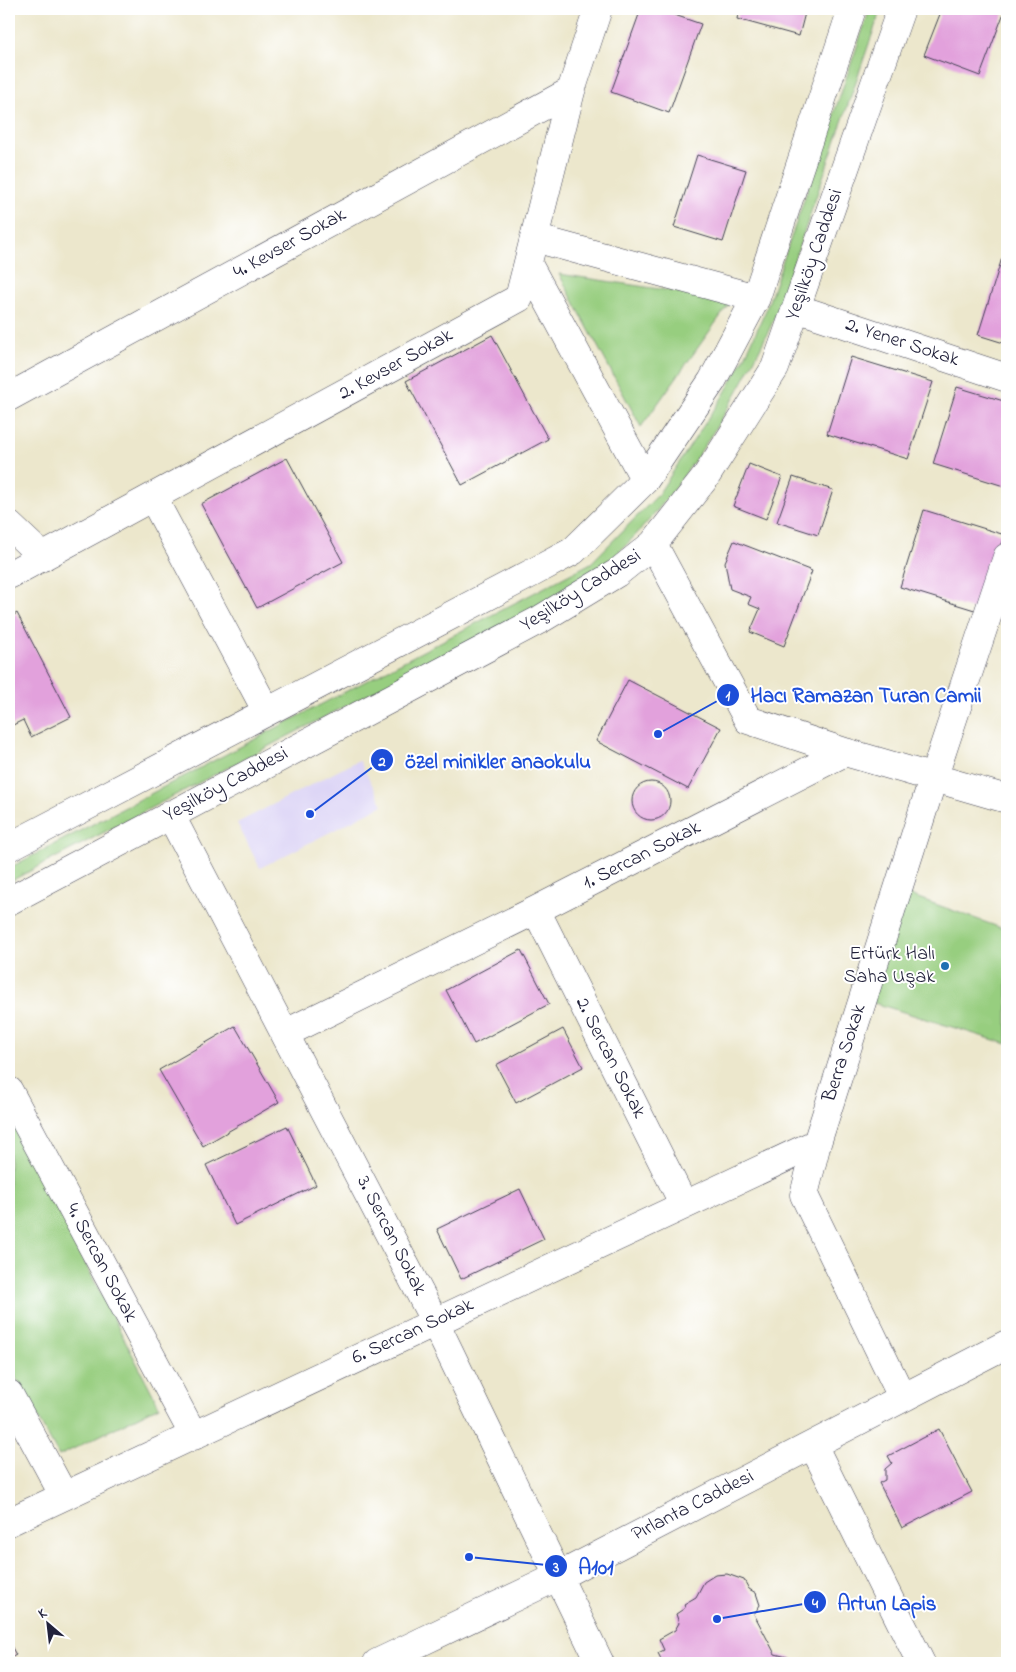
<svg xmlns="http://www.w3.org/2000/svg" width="1016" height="1672" font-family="'Indie Flower',sans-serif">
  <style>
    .built { fill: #ddd5f6 }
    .green { fill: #97ce7f; stroke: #5c785d }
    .building { fill: #e2a1dc }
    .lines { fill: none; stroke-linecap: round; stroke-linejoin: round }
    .minor-casing { stroke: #404051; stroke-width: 29 }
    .minor { stroke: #fff; stroke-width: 28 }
    .poi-dot { fill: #1f6fb2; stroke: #fff; stroke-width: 2 }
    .labels { text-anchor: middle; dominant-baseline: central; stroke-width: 4; stroke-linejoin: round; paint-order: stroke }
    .street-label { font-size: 20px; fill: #22223b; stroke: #fff }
    .poi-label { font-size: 20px; fill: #22223b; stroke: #fff; text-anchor: end }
    .leader { fill: none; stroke: #1d4ed8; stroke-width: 2 }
    .callout-dot { fill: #1d4ed8; stroke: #fff; stroke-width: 2 }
    .mark-label { font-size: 15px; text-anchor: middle; font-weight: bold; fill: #fff }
    .callout-label { font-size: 21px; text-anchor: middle; font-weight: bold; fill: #1d4ed8; stroke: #fff; stroke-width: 4; stroke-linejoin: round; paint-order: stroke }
  </style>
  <rect width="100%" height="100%" fill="#fff"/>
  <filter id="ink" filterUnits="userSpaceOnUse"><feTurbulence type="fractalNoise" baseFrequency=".02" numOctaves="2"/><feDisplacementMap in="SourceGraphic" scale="10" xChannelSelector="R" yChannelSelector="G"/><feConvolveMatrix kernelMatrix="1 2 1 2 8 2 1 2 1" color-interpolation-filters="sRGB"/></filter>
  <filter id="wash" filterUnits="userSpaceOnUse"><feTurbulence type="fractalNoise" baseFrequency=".0096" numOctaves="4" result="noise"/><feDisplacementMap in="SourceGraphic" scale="20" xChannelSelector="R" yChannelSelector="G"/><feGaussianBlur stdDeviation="1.12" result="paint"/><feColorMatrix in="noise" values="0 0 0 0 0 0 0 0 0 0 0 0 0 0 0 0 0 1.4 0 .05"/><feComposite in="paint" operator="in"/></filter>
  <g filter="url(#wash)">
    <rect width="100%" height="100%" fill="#ece7cc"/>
    <path class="built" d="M 359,760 L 383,805 L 260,868 L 237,823 Z"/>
    <path class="green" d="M 870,9 L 881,9 L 774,319 C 739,397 680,494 617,554 C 600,570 579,583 558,595 L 9,882 L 9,868 L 591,563 L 657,496 L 723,396 L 745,357 L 766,310 Z
      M 559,274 L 732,300 L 641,427 Z
      M 907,894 L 1007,930 L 1007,1044 L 871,1002 Z
      M 9,1116 L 159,1406 L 59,1456 L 9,1365 Z"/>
    <g id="blocks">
      <path class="building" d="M 641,9 L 657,9 L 701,24 L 669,113 L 611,92 Z
        M 739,9 L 806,9 L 799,36 L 737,19 Z
        M 942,9 L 1005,10 L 980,76 L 924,55 Z
        M 697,155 L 746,170 L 723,242 L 674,227 Z
        M 1002,258 L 1007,260 L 1007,344 L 978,335 Z
        M 492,335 L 548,439 L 462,485 L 406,381 Z
        M 851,357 L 933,382 L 908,459 L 827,434 Z
        M 957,387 L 1007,402 L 1007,487 L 933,464 Z
        M 287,458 L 343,562 L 257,608 L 201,504 Z
        M 749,464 L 782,477 L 766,519 L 733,506 Z
        M 793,477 L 833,490 L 818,535 L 777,522 Z
        M 924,510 L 1005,535 L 981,612 L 900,587 Z
        M 734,541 L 812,571 L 784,646 L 750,632 L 760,609 L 748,604 L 751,597 L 730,589 L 725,562 Z
        M 17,613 L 71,717 L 31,737 L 23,720 L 9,727 L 9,618 Z
        M 628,680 L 721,728 L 688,789 L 596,741 Z
        M632 801a19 19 0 1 1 38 0a19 19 0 1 1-38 0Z
        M 521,950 L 549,1004 L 474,1044 L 446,990 Z
        M 235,1026 L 279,1102 L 203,1146 L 159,1070 Z
        M 563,1029 L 583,1067 L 516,1103 L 496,1065 Z
        M 287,1126 L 316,1185 L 235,1225 L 206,1165 Z
        M 520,1189 L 544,1239 L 461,1279 L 437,1229 Z
        M 939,1429 L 972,1492 L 902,1528 L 879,1483 L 885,1480 L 885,1469 L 892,1463 L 888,1456 Z
        M 727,1574 L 744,1580 L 749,1589 L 756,1593 L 760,1605 L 754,1614 L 775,1654 L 791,1658 L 793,1663 L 663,1663 L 658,1653 L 664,1650 L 659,1639 L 675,1630 L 679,1623 L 676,1614 L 685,1608 L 684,1604 L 696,1597 L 704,1582 L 715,1575 Z
        M 9,1642 L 16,1655 L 9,1659 Z"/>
    </g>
  </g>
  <g filter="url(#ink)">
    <use href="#blocks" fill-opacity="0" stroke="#404051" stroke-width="1"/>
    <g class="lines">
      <g class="minor-casing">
        <path id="minor" d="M 534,238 L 756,298
          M 528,264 L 645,480
          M 796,308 L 1007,378
          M 9,397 L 571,91
          M 153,498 L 267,712
          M 9,525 L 43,557
          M 653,544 L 748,720 L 845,752
          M 9,575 L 519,298 L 571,91 L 598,9
          M 170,814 L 435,1322 L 600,1663
          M 9,847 L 532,573 L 573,551 L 645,480 L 712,381 L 756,298 L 852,9
          M 9,901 L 541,619 L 617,573 L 653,544 L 705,478 L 775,368 L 901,9
          M 536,910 L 684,1205
          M 286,1033 L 536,910 L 845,752 L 1007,799
          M 9,1091 L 194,1436
          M 9,1394 L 64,1496
          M 902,1397 L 804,1195 L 817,1143 L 933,779 L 1007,557
          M 813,1445 L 921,1663
          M 9,1522 L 817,1143
          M 377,1663 L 557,1577 L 1007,1344"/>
      </g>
      <use href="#minor" class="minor"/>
    </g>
  </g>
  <circle class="poi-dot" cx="945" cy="966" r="5"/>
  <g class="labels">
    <g class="street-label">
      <text transform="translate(290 244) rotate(-29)">4. Kevser Sokak</text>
      <text transform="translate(815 255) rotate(-71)">Yeşilköy Caddesi</text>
      <text transform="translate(902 343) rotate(18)">2. Yener Sokak</text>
      <text transform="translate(396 365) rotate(-29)">2. Kevser Sokak</text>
      <text transform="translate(581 591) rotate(-32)">Yeşilköy Caddesi</text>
      <text transform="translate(226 785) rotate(-28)">Yeşilköy Caddesi</text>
      <text transform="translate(642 856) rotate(-27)">1. Sercan Sokak</text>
      <text transform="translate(845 1053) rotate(-72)">Berra Sokak</text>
      <text transform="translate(610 1058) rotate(63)">2. Sercan Sokak</text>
      <text transform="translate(391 1236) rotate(63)">3. Sercan Sokak</text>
      <text transform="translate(101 1263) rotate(62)">4. Sercan Sokak</text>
      <text transform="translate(413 1332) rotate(-25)">6. Sercan Sokak</text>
      <text transform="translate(693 1506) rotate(-27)">Pırlanta Caddesi</text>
    </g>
    <g class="poi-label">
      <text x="935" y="954">Ertürk Halı<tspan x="935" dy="23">Saha Uşak</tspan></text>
    </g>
  </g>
  <path class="leader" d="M658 734L728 695M310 814L382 760M469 1557L556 1566M717 1619L815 1602"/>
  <g class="callout-dot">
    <circle cx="658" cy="734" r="5"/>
    <circle cx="310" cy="814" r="5"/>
    <circle cx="469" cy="1557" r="5"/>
    <circle cx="717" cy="1619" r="5"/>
    <circle cx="728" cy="695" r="12"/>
    <circle cx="382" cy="760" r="12"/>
    <circle cx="556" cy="1566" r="12"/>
    <circle cx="815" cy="1602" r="12"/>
  </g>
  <g class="mark-label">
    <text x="728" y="700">1</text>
    <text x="382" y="766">2</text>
    <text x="556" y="1572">3</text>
    <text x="815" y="1608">4</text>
  </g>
  <g class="callout-label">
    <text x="866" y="702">Hacı Ramazan Turan Camii</text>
    <text x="498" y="768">özel minikler anaokulu</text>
    <text x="596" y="1574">A101</text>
    <text x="887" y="1610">Artun Lapis</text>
  </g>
  <rect width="1016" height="1672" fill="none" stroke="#fff" stroke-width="30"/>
  <g transform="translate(48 1624) rotate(332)" stroke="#ffffff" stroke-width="4" paint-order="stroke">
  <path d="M0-4L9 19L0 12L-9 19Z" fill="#22223b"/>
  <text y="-8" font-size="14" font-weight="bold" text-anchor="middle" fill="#22223b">K</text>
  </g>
</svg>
